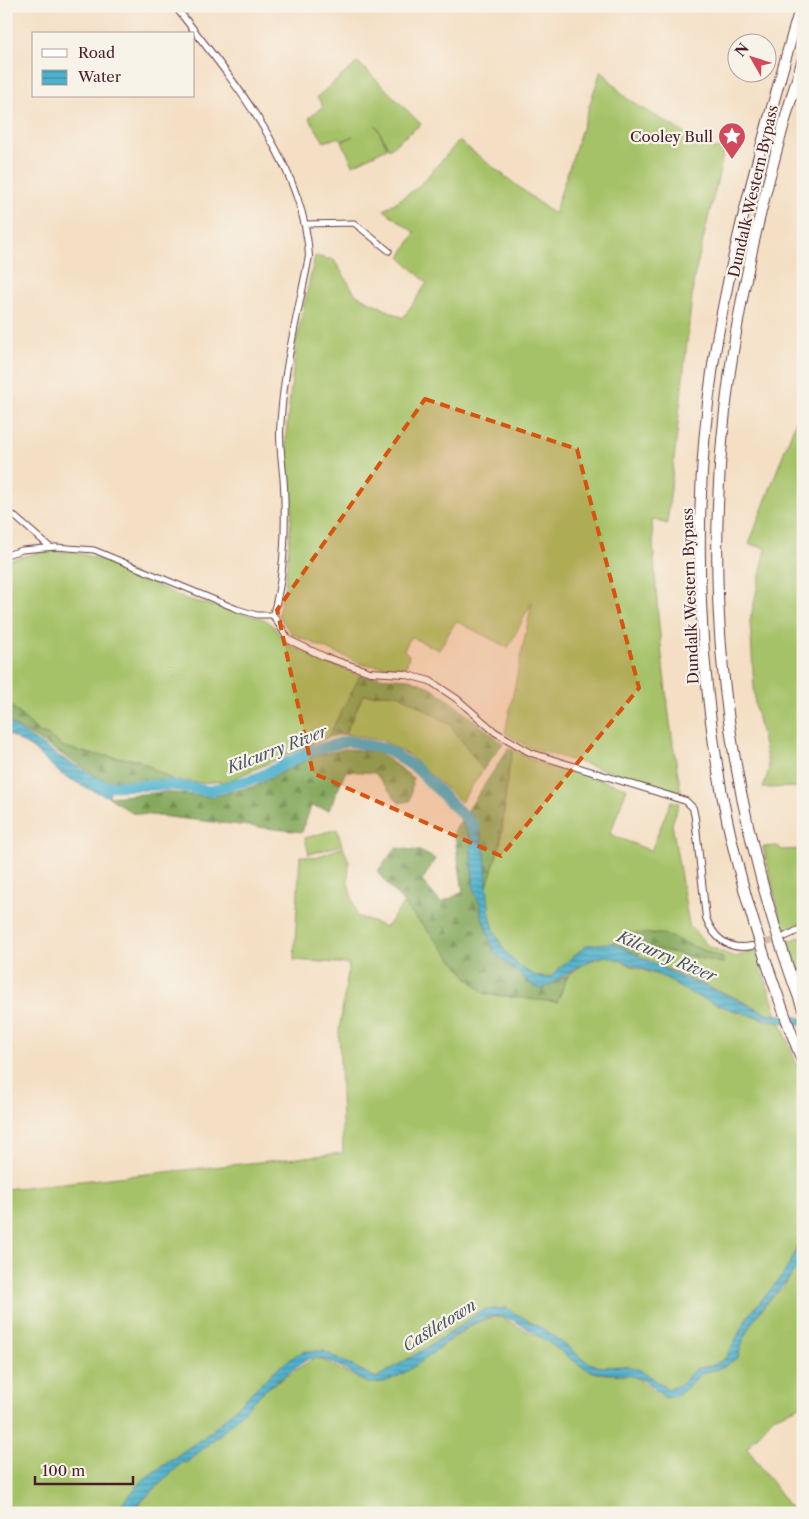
<svg xmlns="http://www.w3.org/2000/svg" width="809" height="1519" font-family="'Libre Caslon Text',serif">
  <style>
    .grass { fill: #a6c268; stroke: #78704a }
    .forest { fill: url(#forest-firs); stroke: #676444 }
    .water { fill: url(#water-rules); stroke: #4c687c }
    .lines { fill: none; stroke-linecap: round; stroke-linejoin: round }
    .river { stroke: #4db1cc; stroke-width: 11 }
    .tertiary-tunnel { stroke: #d2b9a5; stroke-width: 6; stroke-dasharray: 6 3; stroke-linecap: butt }
    .minor-casing { stroke: #643c42; stroke-width: 7 }
    .tertiary-casing { stroke: #643c42; stroke-width: 8 }
    .motorway-casing { stroke: #643c42; stroke-width: 12 }
    .minor { stroke: #fff; stroke-width: 5 }
    .tertiary { stroke: #fff; stroke-width: 6 }
    .motorway { stroke: #fff; stroke-width: 10 }
    .marked { fill: #d8530f; fill-opacity: 0.2; stroke: #d8530f; stroke-width: 4; stroke-dasharray: 10 6; stroke-linejoin: round }
    .labels { text-anchor: middle; dominant-baseline: central; stroke-width: 4.5; stroke-linejoin: round; paint-order: stroke }
    .poi-label { font-size: 15px; fill: #4a1f2b; stroke: #f7f3e8; text-anchor: end }
    .street-label { font-size: 15px; fill: #4a1f2b; stroke: #f7f3e8 }
    .water-label { font-size: 16px; font-style: italic; fill: #4b5263; stroke: #f7f3e8 }
  </style>
  <defs>
    <pattern id="forest-firs" width="22" height="20" patternUnits="userSpaceOnUse" patternTransform="scale(1.25)"><rect width="22" height="20" fill="#84a85c"/><path d="M5 1l3.5 6h-7zM16 11l3.5 6h-7z" fill="#6e884c"/></pattern>
    <pattern id="water-rules" width="6" height="5" patternUnits="userSpaceOnUse" patternTransform="scale(1.25)"><rect width="6" height="5" fill="#4db1cc"/><path d="M0 2.5h6" fill="none" stroke="#428fa6"/></pattern>
  </defs>
  <rect width="100%" height="100%" fill="#f7f3e8"/>
  <filter id="ink" filterUnits="userSpaceOnUse"><feTurbulence type="fractalNoise" baseFrequency=".02" numOctaves="2"/><feDisplacementMap in="SourceGraphic" scale="10" xChannelSelector="R" yChannelSelector="G"/><feConvolveMatrix kernelMatrix="1 2 1 2 8 2 1 2 1" color-interpolation-filters="sRGB"/></filter>
  <filter id="wash" filterUnits="userSpaceOnUse"><feTurbulence type="fractalNoise" baseFrequency=".0096" numOctaves="4" result="noise"/><feDisplacementMap in="SourceGraphic" scale="20" xChannelSelector="R" yChannelSelector="G"/><feGaussianBlur stdDeviation="1.12" result="paint"/><feColorMatrix in="noise" values="0 0 0 0 0 0 0 0 0 0 0 0 0 0 0 0 0 1.4 0 .05"/><feComposite in="paint" operator="in"/></filter>
  <g filter="url(#wash)">
    <rect width="100%" height="100%" fill="#f4dfc4"/>
    <path class="grass" d="M 358,62 L 421,124 L 389,149 L 376,125 L 387,148 L 353,165 L 342,142 L 353,136 L 342,141 L 339,137 L 324,142 L 309,118 L 323,106 L 317,97 Z
      M 601,70 L 626,98 L 711,149 L 725,148 L 694,278 L 667,524 L 652,519 C 656,611 665,702 681,792 L 530,748 L 505,733 L 532,602 L 508,648 L 456,621 L 439,650 L 411,637 L 404,650 L 409,655 L 406,668 L 364,665 L 292,634 L 278,615 L 285,586 L 292,510 L 286,462 L 286,435 L 296,342 L 315,256 L 334,260 L 356,295 L 403,318 L 427,283 L 400,257 L 415,233 L 384,210 L 417,188 L 459,141 L 554,214 Z
      M 803,402 L 803,787 L 763,788 L 769,769 L 755,704 L 750,621 L 766,548 L 749,544 Z
      M 48,550 L 75,552 L 108,562 L 186,599 L 264,619 L 273,626 L 287,644 L 360,676 L 328,737 L 228,781 L 199,783 L 173,780 L 138,760 L 91,754 L 64,747 L 47,735 L 40,733 L 6,701 L 6,561 Z
      M 398,694 L 450,724 L 483,770 L 461,802 L 410,756 L 383,741 L 345,734 L 363,695 Z
      M 513,750 L 532,760 L 627,788 L 610,834 L 651,851 L 671,801 L 679,803 L 672,824 L 689,925 L 708,946 L 735,957 L 756,950 L 777,1015 C 760,1012 744,1001 727,994 C 697,982 667,970 638,955 L 641,946 L 723,963 L 629,933 L 613,943 L 587,945 L 557,970 L 551,977 C 510,983 485,924 487,889 C 487,873 498,857 501,841 C 505,811 505,780 513,750 Z
      M 337,829 L 342,845 L 309,854 L 305,838 Z
      M 777,846 L 782,850 L 803,849 L 803,922 L 783,931 L 763,847 Z
      M 343,847 L 349,861 L 348,883 L 357,916 L 386,927 L 403,904 L 485,994 L 557,1002 L 568,975 L 590,960 L 607,956 L 616,957 L 631,966 L 667,978 L 678,987 L 770,1022 L 781,1023 L 803,1081 L 803,1227 L 793,1258 L 783,1275 L 748,1316 L 726,1358 L 714,1365 L 695,1369 L 681,1386 L 667,1389 L 640,1370 L 628,1366 L 600,1367 L 587,1362 L 548,1332 L 506,1308 L 475,1315 L 428,1347 L 376,1378 L 323,1351 L 275,1370 L 211,1432 L 144,1479 L 113,1513 L 6,1513 L 6,1189 L 343,1153 L 339,1031 L 349,964 L 294,960 L 300,856 L 316,857 Z
      M 803,936 L 803,988 L 786,942 Z
      M 803,1255 L 803,1405 L 773,1417 L 747,1448 L 794,1513 L 129,1513 C 148,1497 164,1478 183,1461 L 186,1463 L 225,1430 L 265,1390 L 316,1357 L 367,1383 L 411,1368 L 475,1323 L 498,1316 L 547,1341 L 578,1364 L 595,1373 L 634,1376 L 653,1390 L 679,1395 L 702,1373 L 724,1367 L 738,1357 L 741,1344 L 752,1322 L 770,1299 L 783,1288 Z"/>
    <path class="forest" d="M 360,676 L 410,679 L 433,688 L 503,743 L 483,770 L 450,724 L 398,694 L 363,695 L 345,734 L 328,737 Z
      M 6,701 L 40,733 L 47,735 L 64,747 L 91,754 L 138,760 L 173,780 L 105,781 L 12,724 L 6,717 Z
      M 346,749 L 378,752 L 413,778 L 410,801 L 399,803 L 375,773 L 346,771 L 329,810 L 311,806 L 302,832 L 132,813 L 109,797 L 165,792 L 211,797 L 255,786 L 314,756 Z
      M 508,749 L 513,750 L 508,770 L 500,843 L 487,887 C 485,861 485,831 468,810 Z
      M 461,821 L 470,838 L 474,891 L 481,906 L 481,914 L 495,953 L 534,986 L 542,989 L 568,975 L 557,1002 L 485,994 L 470,980 L 377,872 L 396,848 L 420,851 L 435,859 L 422,881 L 441,903 L 463,892 L 454,831 Z
      M 629,933 L 663,934 L 723,958 L 723,963 L 641,946 L 638,955 L 613,943 Z"/>
    <path class="water" d="M 6,721 L 57,755 L 111,785 L 109,797 L 89,789 L 61,774 L 32,748 L 6,733 Z
      M 468,810 C 505,856 465,928 523,968 C 533,975 539,979 551,977 L 557,970 L 587,945 L 613,943 L 683,978 L 727,995 L 765,1013 L 803,1018 L 803,1025 C 761,1021 716,1007 679,987 C 674,985 671,980 666,978 C 660,975 609,956 606,956 C 587,958 559,980 542,989 L 534,986 L 495,953 L 481,914 L 481,906 L 474,891 L 470,838 L 461,821 Z
      M 803,1226 C 803,1234 804,1244 803,1253 C 800,1270 780,1288 769,1300 C 755,1316 743,1336 738,1357 L 724,1367 L 702,1373 L 679,1395 L 666,1398 C 656,1392 646,1379 635,1377 C 612,1371 600,1379 577,1363 C 561,1352 515,1315 496,1316 C 456,1320 409,1389 367,1383 C 351,1374 326,1354 308,1359 L 265,1390 L 225,1430 L 186,1463 L 183,1462 L 129,1513 L 113,1513 L 144,1479 L 211,1432 L 275,1370 L 296,1355 L 306,1351 L 323,1351 L 376,1378 L 428,1347 L 484,1310 L 506,1308 L 548,1332 L 587,1362 L 600,1367 L 628,1366 L 640,1370 L 667,1389 L 681,1385 L 695,1369 L 714,1365 L 726,1358 L 748,1316 L 783,1275 L 793,1258 Z"/>
    <g class="lines">
      <path class="river" d="M 97,783 L 102,786 L 171,785 L 210,791 L 257,778 L 311,751 L 347,741 L 386,749 L 416,768 L 475,827"/>
    </g>
  </g>
  <g filter="url(#ink)">
    <g class="lines">
      <path class="tertiary-tunnel" d="M 758,945 L 781,937"/>
      <g class="minor-casing">
        <path id="minor" d="M 304,224 L 354,223 L 389,251
          M 6,509 L 50,547
          M 6,555 L 22,550 L 56,547 L 94,550 L 237,609 L 257,615 L 273,615"/>
      </g>
      <g class="tertiary-casing">
        <path id="tertiary" d="M 175,6 C 230,77 304,163 309,256 C 298,314 282,374 280,433 C 280,451 283,469 284,486 C 286,529 285,574 273,615 L 289,640 L 325,657 L 370,672 L 404,674 L 430,681 L 457,699 L 495,732 L 531,753 L 686,801 L 693,808 L 695,818 L 706,918 C 714,938 729,951 752,946
          M 786,936 L 803,928"/>
      </g>
      <g class="motorway-casing">
        <path id="motorway" d="M 801,6 C 790,41 781,76 771,111 C 748,194 726,279 713,365 C 693,499 697,638 718,771 C 733,866 768,974 803,1063
          M 803,59 C 768,174 738,292 725,411 C 702,615 731,817 803,1009"/>
      </g>
      <use href="#minor" class="minor"/>
      <use href="#tertiary" class="tertiary"/>
      <use href="#motorway" class="motorway"/>
    </g>
  </g>
  <path class="marked" d="M 425,399 L 577,449 L 639,688 L 501,856 L 313,773 L 277,610 Z"/>
  <defs>
    <g id="sight-pin" transform="scale(1.4375)"><path d="M0 17L-7.5 6A9.5 9.5 0 1 1 7.5 6Z" fill="#d1495b" stroke="#f7f3e8"/><path d="M0-6L1.8-2.2L6-1.7L2.9 1.2L3.7 5.4L0 3.3L-3.7 5.4L-2.9 1.2L-6-1.7L-1.8-2.2Z" fill="#fff"/></g>
  </defs>
  <g fill-rule="evenodd">
    <use href="#sight-pin" x="732" y="136"/>
  </g>
  <g class="labels">
    <g class="poi-label">
      <text x="713" y="136">Cooley Bull</text>
    </g>
    <g class="street-label">
      <text transform="translate(753 191) rotate(-77)">Dundalk Western Bypass</text>
      <text transform="translate(690 596) rotate(-92)">Dundalk Western Bypass</text>
    </g>
    <g class="water-label">
      <text transform="translate(277 749) rotate(-21)">Kilcurry River</text>
      <text transform="translate(667 956) rotate(23)">Kilcurry River</text>
      <text transform="translate(439 1325) rotate(-32)">Castletown</text>
    </g>
  </g>
  <rect width="809" height="1519" fill="none" stroke="#f7f3e8" stroke-width="25"/>
  <rect x="32" y="32" width="162" height="65" fill="#f7f3e8" stroke="#b29e9c"/>
  <rect x="42" y="49" width="25" height="8" fill="#ffffff" stroke="#b29e9c"/>
  <text x="78" y="58" font-size="15" fill="#4a1f2b">Road</text>
  <rect x="42" y="70" width="25" height="15" fill="url(#water-rules)" stroke="#b29e9c"/>
  <text x="78" y="82" font-size="15" fill="#4a1f2b">Water</text>
  <g transform="translate(752 58) rotate(309)"><circle r="24" fill="#f7f3e8" stroke="#b29e9c"/>
  <path d="M0-4L9 19L0 12L-9 19Z" fill="#d1495b"/>
  <text y="-8" font-size="14" font-weight="bold" text-anchor="middle" fill="#4a1f2b">N</text>
  </g>
  <path d="M35 1476v8h98v-8" fill="none" stroke="#4a1f2b" stroke-width="2.5"/>
  <text x="42" y="1476" font-size="15" fill="#4a1f2b" stroke="#f7f3e8" stroke-width="4" paint-order="stroke">100 m</text>
</svg>
